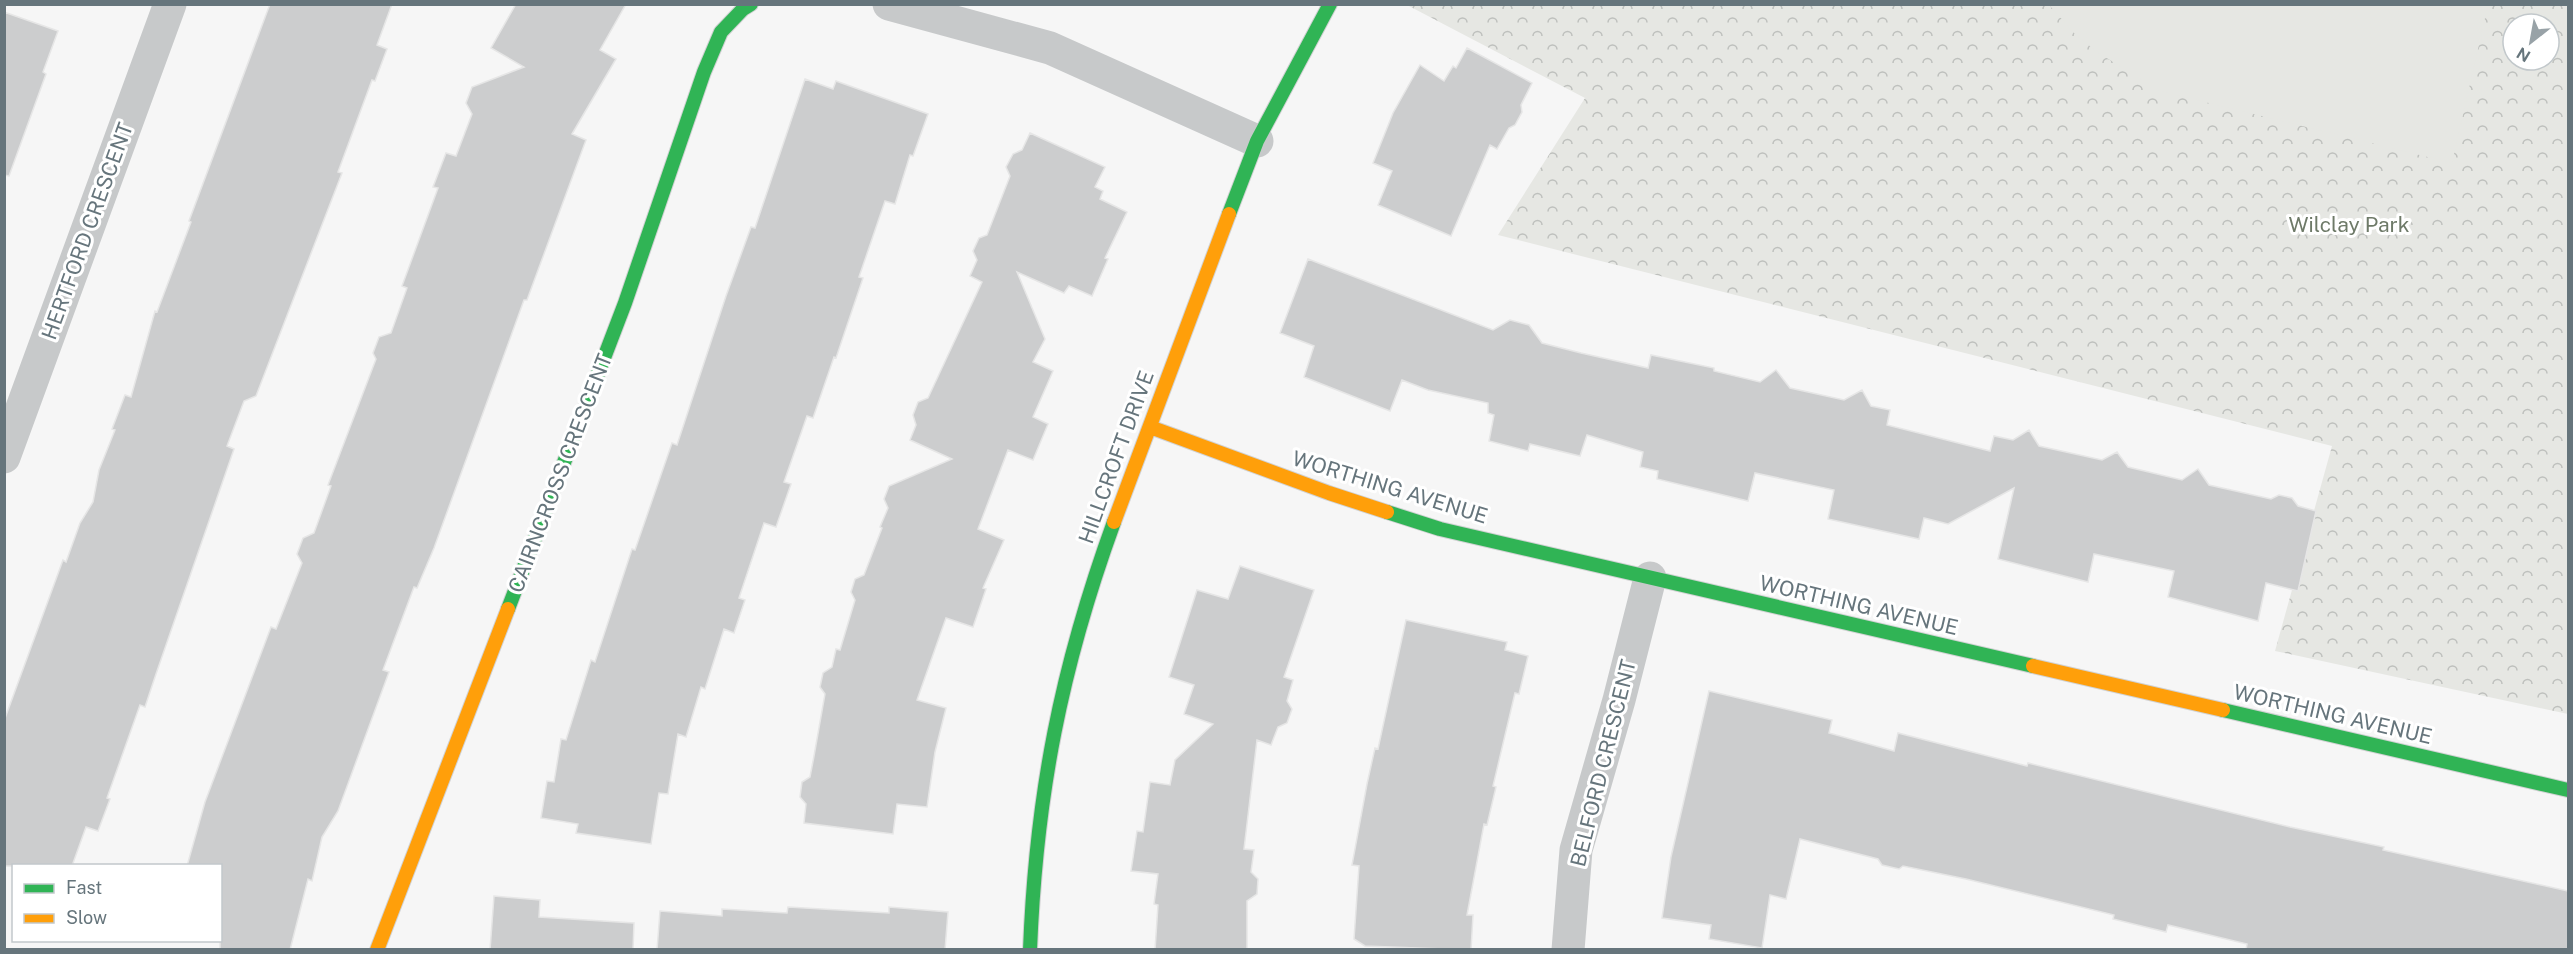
<svg xmlns="http://www.w3.org/2000/svg" width="2573" height="954" font-family="'Public Sans',sans-serif">
  <style>
    .park { fill: url(#park-crowns); fill-rule: evenodd }
    .pitch { fill: #e6e7e3 }
    .building { fill: #cccdce; stroke: #e6e6e6; stroke-width: 1.5 }
    .lines { fill: none; stroke-linecap: round; stroke-linejoin: round }
    .fast-casing { stroke: #d1d2d3; stroke-width: 16 }
    .slow-casing { stroke: #d1d2d3; stroke-width: 16 }
    .street { stroke: #c7c9ca; stroke-width: 33 }
    .fast { stroke: #30b455; stroke-width: 14 }
    .slow { stroke: #ff9f0a; stroke-width: 14 }
    .labels { text-anchor: middle; dominant-baseline: central; stroke-width: 6; stroke-linejoin: round; paint-order: stroke }
    .park-label { font-size: 21px; fill: #6e7a68; stroke: #fff }
    .street-label { font-size: 21px; fill: #66757c; stroke: #fff }
  </style>
  <defs>
    <pattern id="park-crowns" width="20" height="18" patternUnits="userSpaceOnUse" patternTransform="scale(1.5)"><rect width="20" height="18" fill="#e6e7e3"/><path d="M2 6a3 3 0 1 1 6 0M12 15a3 3 0 1 1 6 0" fill="none" stroke="#bec0bd"/></pattern>
  </defs>
  <rect width="100%" height="100%" fill="#f6f6f6"/>
  <path class="park" d="M 1407,5 L 2568,5 L 2568,714 L 2275,651 L 2332,446 L 1498,235 L 1585,98 ZM 2513,24 L 2549,24 L 2549,60 L 2513,60 Z"/>
  <path class="pitch" d="M 2049,5 L 2488,5 L 2452,163 L 2160,91 L 2097,52 L 2075,34 Z"/>
  <path class="building" d="M 270,4 L 392,4 L 377,45 L 387,49 L 375,81 L 372,80 L 338,172 L 342,173 L 256,396 L 244,401 L 227,446 L 234,449 L 156,674 L 145,707 L 140,705 L 107,798 L 110,799 L 98,831 L 86,827 L 72,866 L 4,866 L 4,721 L 63,560 L 66,562 L 80,523 L 93,502 L 99,470 L 115,430 L 112,429 L 125,395 L 131,397 L 155,311 L 157,312 L 191,222 L 189,221 Z
    M 516,4 L 626,4 L 600,50 L 616,59 L 572,134 L 586,140 L 527,300 L 524,300 L 434,548 L 417,588 L 414,587 L 383,670 L 389,672 L 338,811 L 322,837 L 312,881 L 308,879 L 290,950 L 220,950 L 220,866 L 187,866 L 205,802 L 271,627 L 276,629 L 302,563 L 297,554 L 303,538 L 314,533 L 331,486 L 328,485 L 376,359 L 373,353 L 379,337 L 391,333 L 407,288 L 402,286 L 438,188 L 433,187 L 446,153 L 456,156 L 472,114 L 466,103 L 472,87 L 524,67 L 491,48 Z
    M 4,12 L 58,31 L 43,72 L 46,74 L 9,176 L 4,175 Z
    M 1467,48 L 1532,83 L 1521,105 L 1522,112 L 1515,125 L 1509,128 L 1497,149 L 1490,145 L 1451,236 L 1378,205 L 1392,171 L 1373,163 L 1393,113 L 1420,65 L 1444,81 L 1453,66 L 1456,68 Z
    M 805,79 L 833,89 L 836,81 L 928,114 L 913,156 L 910,155 L 895,204 L 885,201 L 859,277 L 863,278 L 836,358 L 834,357 L 813,418 L 807,416 L 784,482 L 791,484 L 776,527 L 764,523 L 739,598 L 745,600 L 734,633 L 724,629 L 705,689 L 701,687 L 686,737 L 678,734 L 668,794 L 659,793 L 651,844 L 576,833 L 578,824 L 541,818 L 547,781 L 554,782 L 561,739 L 566,740 L 591,660 L 595,662 L 632,549 L 635,550 L 672,443 L 677,445 L 726,296 L 751,227 L 755,228 Z
    M 1030,133 L 1105,167 L 1095,187 L 1103,191 L 1100,199 L 1127,212 L 1105,258 L 1108,259 L 1092,296 L 1069,286 L 1064,293 L 1017,272 L 1045,339 L 1033,362 L 1053,371 L 1033,417 L 1048,424 L 1033,460 L 1008,450 L 978,529 L 1004,540 L 983,588 L 986,589 L 973,627 L 946,618 L 917,700 L 946,708 L 935,752 L 927,807 L 897,804 L 893,834 L 804,823 L 806,804 L 800,797 L 802,782 L 810,777 L 814,756 L 825,694 L 820,687 L 823,673 L 832,667 L 836,649 L 840,650 L 855,600 L 851,592 L 855,579 L 864,575 L 882,528 L 880,527 L 888,508 L 884,499 L 889,486 L 952,459 L 910,440 L 916,425 L 913,415 L 918,402 L 928,398 L 982,282 L 970,276 L 977,260 L 973,251 L 979,238 L 987,235 L 1010,176 L 1006,167 L 1013,154 L 1022,150 Z
    M 1308,259 L 1493,330 L 1510,320 L 1529,325 L 1542,343 L 1581,353 L 1648,368 L 1651,355 L 1714,368 L 1714,371 L 1760,382 L 1776,370 L 1790,388 L 1844,400 L 1862,390 L 1871,406 L 1890,410 L 1887,425 L 1990,451 L 1994,436 L 2013,440 L 2029,430 L 2039,446 L 2102,460 L 2117,452 L 2128,467 L 2182,480 L 2198,469 L 2209,485 L 2271,499 L 2279,495 L 2292,498 L 2298,506 L 2316,511 L 2298,591 L 2266,583 L 2258,621 L 2168,597 L 2174,571 L 2094,554 L 2088,582 L 1998,559 L 2014,488 L 1948,524 L 1924,518 L 1919,539 L 1828,519 L 1834,490 L 1755,473 L 1748,501 L 1657,479 L 1658,471 L 1640,467 L 1643,452 L 1587,435 L 1580,456 L 1530,444 L 1528,451 L 1489,441 L 1494,415 L 1488,413 L 1488,403 L 1428,390 L 1402,380 L 1390,411 L 1304,377 L 1314,346 L 1280,333 Z
    M 1240,566 L 1314,590 L 1284,677 L 1293,680 L 1287,701 L 1292,709 L 1287,723 L 1278,727 L 1271,745 L 1257,740 L 1244,849 L 1254,850 L 1251,872 L 1258,879 L 1257,894 L 1247,901 L 1247,950 L 1155,950 L 1158,905 L 1154,904 L 1158,874 L 1131,871 L 1137,831 L 1143,832 L 1150,782 L 1170,785 L 1175,760 L 1213,724 L 1184,714 L 1194,685 L 1169,677 L 1197,590 L 1228,599 Z
    M 1406,620 L 1507,642 L 1505,650 L 1528,656 L 1519,694 L 1515,693 L 1493,786 L 1496,787 L 1487,825 L 1484,824 L 1467,915 L 1473,915 L 1471,950 L 1365,946 L 1354,939 L 1359,866 L 1352,865 L 1367,784 L 1375,748 L 1378,749 Z
    M 1709,691 L 1832,720 L 1829,733 L 1894,751 L 1898,733 L 2027,766 L 2028,763 L 2290,827 L 2384,847 L 2383,850 L 2568,891 L 2568,950 L 2246,950 L 2247,944 L 2168,925 L 2166,932 L 2113,919 L 2114,915 L 1966,879 L 1903,866 L 1899,869 L 1882,865 L 1878,859 L 1800,839 L 1786,899 L 1770,895 L 1762,948 L 1709,939 L 1711,925 L 1662,918 L 1671,857 Z
    M 494,896 L 540,900 L 539,917 L 634,923 L 633,950 L 490,950 Z
    M 788,907 L 889,913 L 889,907 L 948,912 L 945,950 L 657,950 L 660,911 L 722,916 L 722,909 L 787,913 Z"/>
  <g class="lines">
    <g class="fast-casing">
      <path id="fast" d="M 1229,214 L 1257,141 L 1330,4
        M 1387,512 L 1440,529 L 2033,666
        M 508,609 L 625,303 L 704,72 L 721,32 L 743,9 L 751,4
        M 2223,710 L 2568,790
        M 1030,950 C 1036,795 1061,668 1114,522"/>
    </g>
    <g class="slow-casing">
      <path id="slow" d="M 1150,427 L 1329,493 L 1387,512
        M 1114,522 L 1229,214
        M 2033,666 L 2223,710
        M 377,950 L 508,609"/>
    </g>
    <path class="street" d="M 889,4 L 1050,48 L 1257,141
      M 4,457 L 170,4
      M 1568,950 L 1576,850 L 1619,700 L 1650,578"/>
    <use href="#fast" class="fast"/>
    <use href="#slow" class="slow"/>
  </g>
  <g class="labels">
    <g class="park-label">
      <text x="2349" y="224">Wilclay Park</text>
    </g>
    <g class="street-label">
      <text transform="translate(87 231) rotate(-70)">HERTFORD CRESCENT</text>
      <text transform="translate(1116 457) rotate(-70)">HILLCROFT DRIVE</text>
      <text transform="translate(560 473) rotate(-69)">CAIRNCROSS CRESCENT</text>
      <text transform="translate(1390 487) rotate(17)">WORTHING AVENUE</text>
      <text transform="translate(1859 605) rotate(13)">WORTHING AVENUE</text>
      <text transform="translate(2333 714) rotate(13)">WORTHING AVENUE</text>
      <text transform="translate(1603 763) rotate(-76)">BELFORD CRESCENT</text>
    </g>
  </g>
  <rect width="2573" height="954" fill="none" stroke="#66757c" stroke-width="12"/>
  <rect x="12" y="864" width="210" height="78" fill="#ffffff" stroke="#c2c8cb" stroke-width="1.5"/>
  <rect x="24" y="884" width="30" height="9" fill="#30b455" stroke="#c2c8cb" stroke-width="1.5"/>
  <text x="66" y="894" font-size="18" fill="#66757c">Fast</text>
  <rect x="24" y="914" width="30" height="9" fill="#ff9f0a" stroke="#c2c8cb" stroke-width="1.5"/>
  <text x="66" y="924" font-size="18" fill="#66757c">Slow</text>
  <g transform="translate(2531 42) rotate(211)"><circle r="28" fill="#ffffff" stroke="#c2c8cb" stroke-width="1.5"/>
  <path d="M0-4.5L10 22L0 15L-10 22Z" fill="#98a2a7"/>
  <text y="-9" font-size="16" font-weight="bold" text-anchor="middle" fill="#66757c">N</text>
  </g>
</svg>
